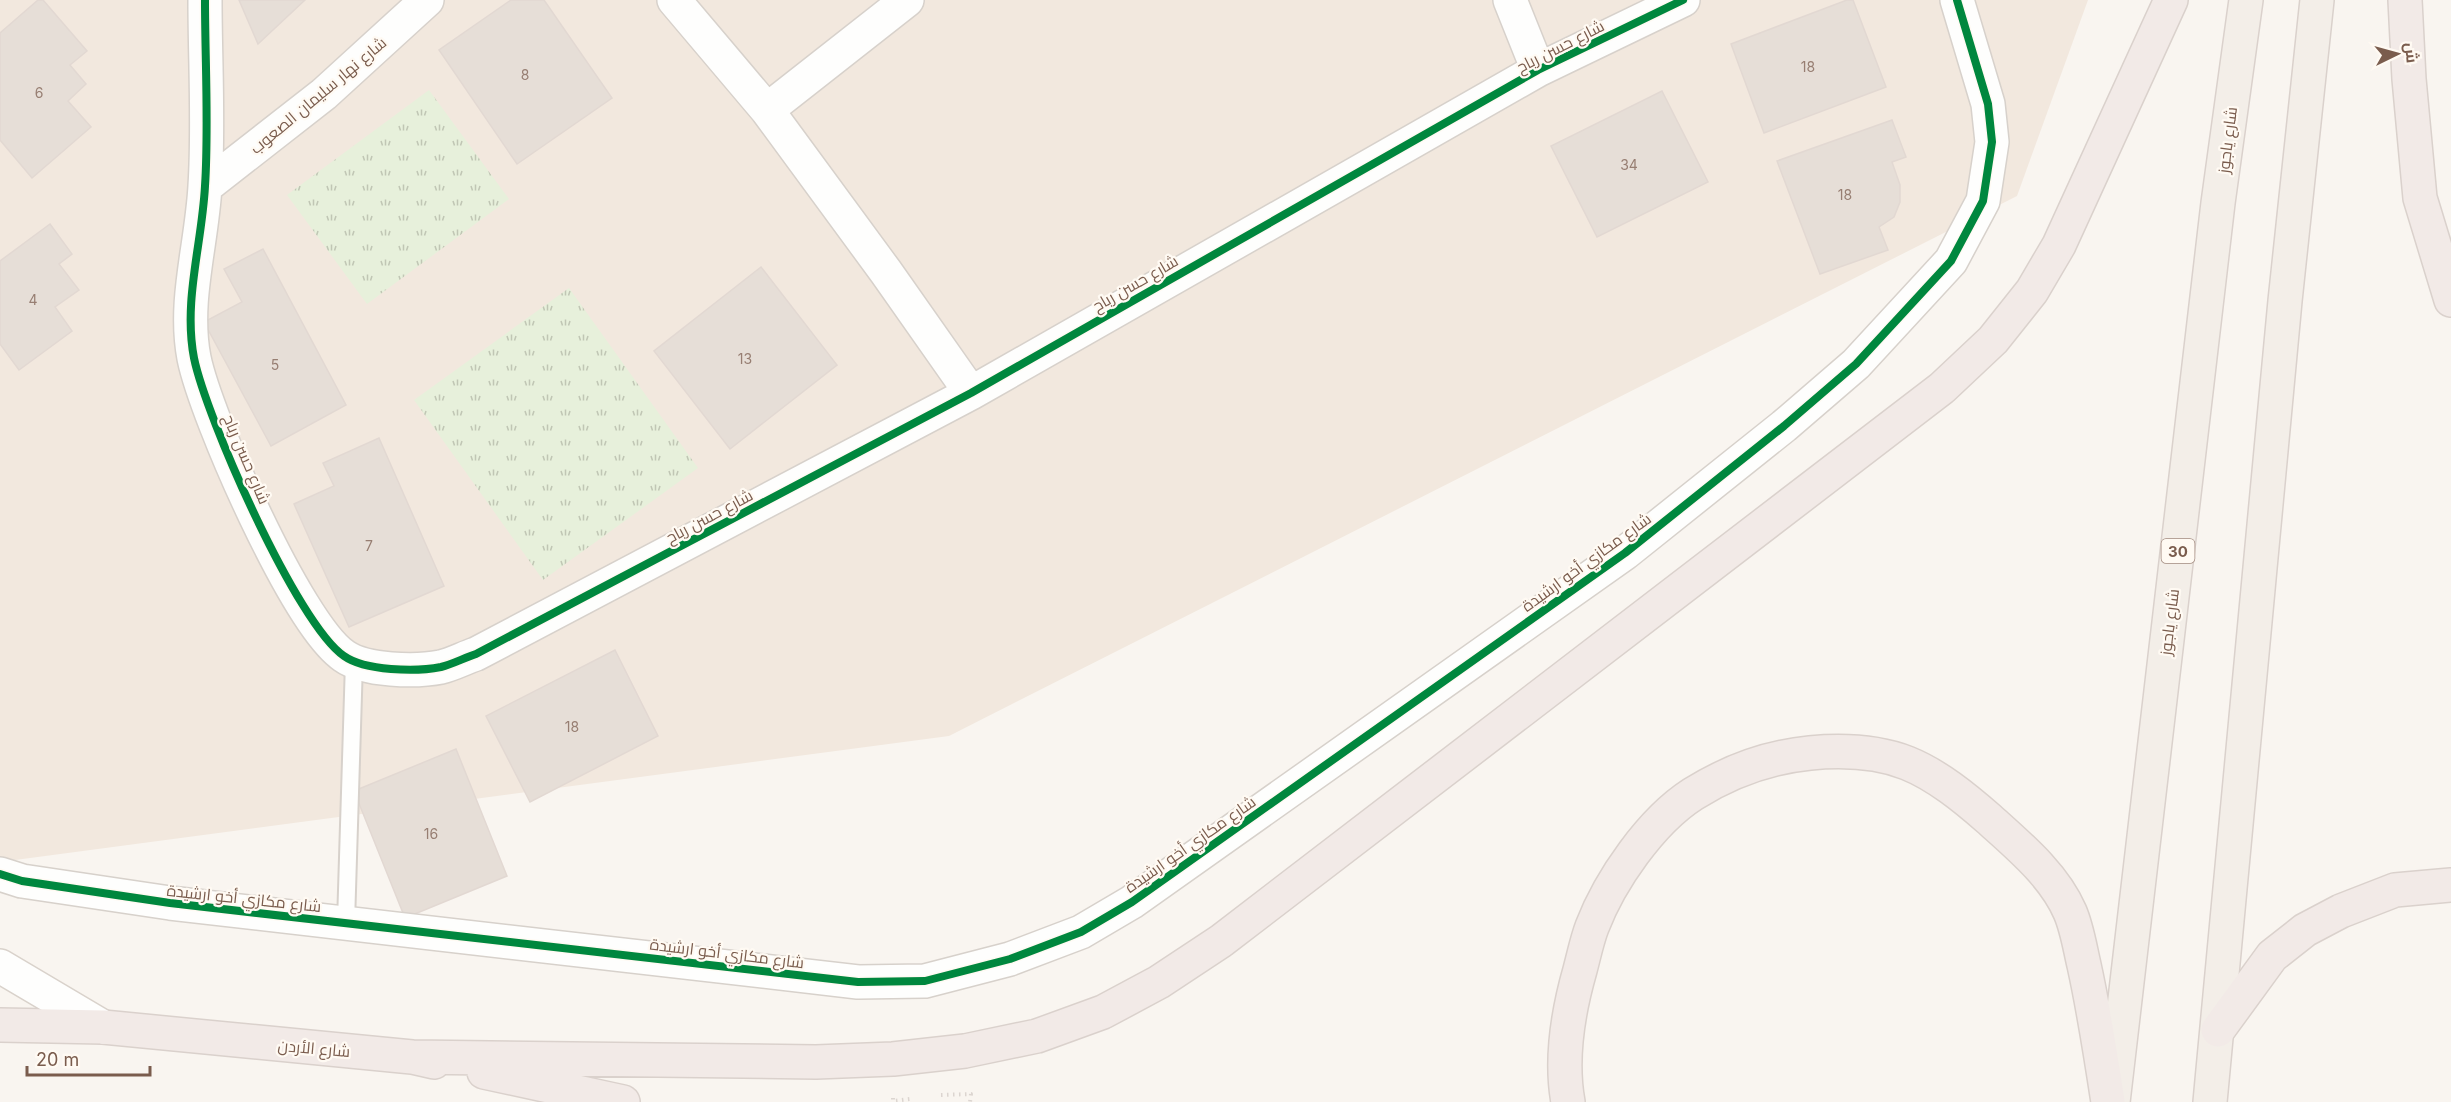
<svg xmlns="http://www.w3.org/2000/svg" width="2451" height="1102" font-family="Inter,Cairo,sans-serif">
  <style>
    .residential { fill: #f2e8de }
    .grass { fill: url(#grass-tufts) }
    .building { fill: #e6ded7; stroke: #e2d8d2; stroke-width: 1.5 }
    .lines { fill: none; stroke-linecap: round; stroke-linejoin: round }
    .lane-casing { stroke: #d7d1cb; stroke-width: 20 }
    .street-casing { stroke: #d7d1cb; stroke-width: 36 }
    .secondary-casing { stroke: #d9d2cb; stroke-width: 36 }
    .primary-casing { stroke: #dad1cc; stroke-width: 36 }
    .highway-casing { stroke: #dad1cc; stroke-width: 36 }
    .path { stroke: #dcd5d0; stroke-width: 4; stroke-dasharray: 1.5 4.5; stroke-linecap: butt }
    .lane { stroke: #fefefd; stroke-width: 16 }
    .street { stroke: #fefefd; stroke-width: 33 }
    .secondary { stroke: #fefefd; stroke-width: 33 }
    .primary { stroke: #f3eee8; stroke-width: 33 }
    .highway { stroke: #f2eae7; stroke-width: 33 }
    .cycleway-casing { stroke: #fffaf3; stroke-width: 11 }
    .cycleway { stroke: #00873e; stroke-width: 8 }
    .labels { text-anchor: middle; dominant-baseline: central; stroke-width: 4.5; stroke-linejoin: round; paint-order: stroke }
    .number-label { font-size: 14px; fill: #977e72 }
    .shield { fill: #fffaf3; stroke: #a28b7f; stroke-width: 1.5 }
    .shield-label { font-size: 15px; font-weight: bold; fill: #7a5c4d }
    .street-label { font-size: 16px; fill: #7a5c4d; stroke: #fffaf3 }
  </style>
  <defs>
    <pattern id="grass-tufts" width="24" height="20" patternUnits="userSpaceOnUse" patternTransform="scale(1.5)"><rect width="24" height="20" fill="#e7f0db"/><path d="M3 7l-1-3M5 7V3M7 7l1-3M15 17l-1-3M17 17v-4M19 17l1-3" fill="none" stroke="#c0c6b4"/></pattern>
  </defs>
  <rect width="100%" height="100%" fill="#f9f5f0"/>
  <path class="residential" d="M 0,0 L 2088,0 L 2017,196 L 949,736 L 0,862 Z"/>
  <path class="grass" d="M 429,90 L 509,199 L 367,304 L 287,195 Z
    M 569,288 L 698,468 L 543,580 L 414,400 Z"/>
  <path class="building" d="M 38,0 L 43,0 L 87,51 L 70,65 L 86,84 L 68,101 L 91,127 L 32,178 L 0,140 L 0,33 Z
    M 239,0 L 305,0 L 258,44 Z
    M 511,0 L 544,0 L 612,98 L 517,164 L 439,50 Z
    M 1847,0 L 1853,0 L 1886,87 L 1764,133 L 1731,44 Z
    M 1662,91 L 1708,182 L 1597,237 L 1551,146 Z
    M 1892,120 L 1906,157 L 1892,162 L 1900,185 L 1900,202 L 1894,217 L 1879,227 L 1888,250 L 1820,274 L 1777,161 Z
    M 50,224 L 72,254 L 59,264 L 79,290 L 55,307 L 72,331 L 19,370 L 0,344 L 0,261 Z
    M 263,249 L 346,405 L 271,446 L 204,322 L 242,302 L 224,269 Z
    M 761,267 L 837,365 L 730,449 L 654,351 Z
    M 379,438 L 444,586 L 349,627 L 294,504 L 334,486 L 323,463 Z
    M 615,650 L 658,736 L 530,802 L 486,716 Z
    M 456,749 L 507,876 L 405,918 L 354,791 Z"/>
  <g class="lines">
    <g class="lane-casing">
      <path id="lane" d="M 346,923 L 354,662"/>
    </g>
    <g class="street-casing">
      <path id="street" d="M 205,0 C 205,62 209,125 205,186 C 202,244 183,301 194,358 C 206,417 297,624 344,656 C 365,671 416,672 441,667 C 453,664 464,658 476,654 L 971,393 L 1538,70 L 1683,0
        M 674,0 L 767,110 L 886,272 L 971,393
        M 1510,0 L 1538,70
        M 767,110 L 907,0
        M 205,187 L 324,94 L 427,0
        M 0,874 L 22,881 L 170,903 L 858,982 L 925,981 L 1010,959 L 1081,932 L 1132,902 L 1625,553 L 1784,426 L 1856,364 L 1951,261 L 1983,201 L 1992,142 L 1988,104 L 1957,0"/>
    </g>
    <g class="secondary-casing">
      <path id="secondary" d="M 0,966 L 103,1027"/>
    </g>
    <g class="primary-casing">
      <path id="primary" d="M 2113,1102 L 2218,203 L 2246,0
        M 2210,1102 L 2285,301 L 2317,0"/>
    </g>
    <g class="highway-casing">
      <path id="highway" d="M 2405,0 L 2409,79 L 2420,198 L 2451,300
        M 0,1025 L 103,1027 L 412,1057 L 434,1062
        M 2218,1030 L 2272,956 L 2305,930 L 2341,911 L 2395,890 L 2451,885
        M 412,1057 L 816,1062 L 893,1059 L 965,1051 L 1037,1036 L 1103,1012 L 1159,982 L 1221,941 L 1942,388 L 1993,340 L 2032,291 L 2059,245 L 2171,0
        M 484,1072 L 623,1102
        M 1568,1102 C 1560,1058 1568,1012 1580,970 C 1584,955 1587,940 1592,927 C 1610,880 1651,821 1693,794 C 1728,772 1769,757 1810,753 C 1842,750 1876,751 1907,763 C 1937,775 1965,798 1989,819 C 2019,846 2054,875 2070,912 C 2077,928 2080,948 2084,965 C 2094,1010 2101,1056 2108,1102"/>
    </g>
    <path class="path" d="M 941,1095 L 971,1094 L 970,1102
      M 893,1098 L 893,1101 L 910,1099"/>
    <use href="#lane" class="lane"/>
    <use href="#street" class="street"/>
    <use href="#secondary" class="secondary"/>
    <use href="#primary" class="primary"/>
    <use href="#highway" class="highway"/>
    <g class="cycleway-casing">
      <path id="cycleway" d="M 205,0 C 205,62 209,125 205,186 C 202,244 183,301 194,358 C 206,417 297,624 344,656 C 365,671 416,672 441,667 C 453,664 464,658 476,654 L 971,393 L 1538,70 L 1683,0
        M 0,874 L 22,881 L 170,903 L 858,982 L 925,981 L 1010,959 L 1081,932 L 1132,902 L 1625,553 L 1784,426 L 1856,364 L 1951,261 L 1983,201 L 1992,142 L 1988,104 L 1957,0"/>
    </g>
    <use href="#cycleway" class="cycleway"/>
  </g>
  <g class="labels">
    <g class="number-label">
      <text x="1808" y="66">18</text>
      <text x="525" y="74">8</text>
      <text x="39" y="92">6</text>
      <text x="1629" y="164">34</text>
      <text x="1845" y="194">18</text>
      <text x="33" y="299">4</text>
      <text x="745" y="358">13</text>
      <text x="275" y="364">5</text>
      <text x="369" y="545">7</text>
      <text x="572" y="726">18</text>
      <text x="431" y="833">16</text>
    </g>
    <rect class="shield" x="2161.5" y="539" width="33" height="24" rx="4.5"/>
    <g class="shield-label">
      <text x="2178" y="551">30</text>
    </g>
    <g class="street-label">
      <text transform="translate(1560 46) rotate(-27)">شارع حسن رباح</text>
      <text transform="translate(318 95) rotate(-40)">شارع نهار سليمان الصعوب</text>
      <text transform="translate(2227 140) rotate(-83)">شارع ياجوز</text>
      <text transform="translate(1135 283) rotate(-30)">شارع حسن رباح</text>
      <text transform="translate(247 459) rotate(67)">شارع حسن رباح</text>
      <text transform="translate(709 516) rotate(-28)">شارع حسن رباح</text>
      <text transform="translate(1586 562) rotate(-36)">شارع مكازي أخو ارشيدة</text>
      <text transform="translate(2169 622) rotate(-83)">شارع ياجوز</text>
      <text transform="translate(1190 844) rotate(-35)">شارع مكازي أخو ارشيدة</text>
      <text transform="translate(244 898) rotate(6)">شارع مكازي أخو ارشيدة</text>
      <text transform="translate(727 953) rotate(7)">شارع مكازي أخو ارشيدة</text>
      <text transform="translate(314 1048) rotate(5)">شارع الأردن</text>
    </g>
  </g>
  <g transform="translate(2397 54) rotate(85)" stroke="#fffaf3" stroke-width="4.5" paint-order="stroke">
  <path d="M0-4.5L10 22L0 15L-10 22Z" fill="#7a5c4d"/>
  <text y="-9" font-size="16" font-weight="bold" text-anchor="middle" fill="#7a5c4d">ش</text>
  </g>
  <path d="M27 1066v9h123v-9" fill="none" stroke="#7a5c4d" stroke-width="3"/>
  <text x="36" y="1066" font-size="18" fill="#7a5c4d" stroke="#fffaf3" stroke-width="4.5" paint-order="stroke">20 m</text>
</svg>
